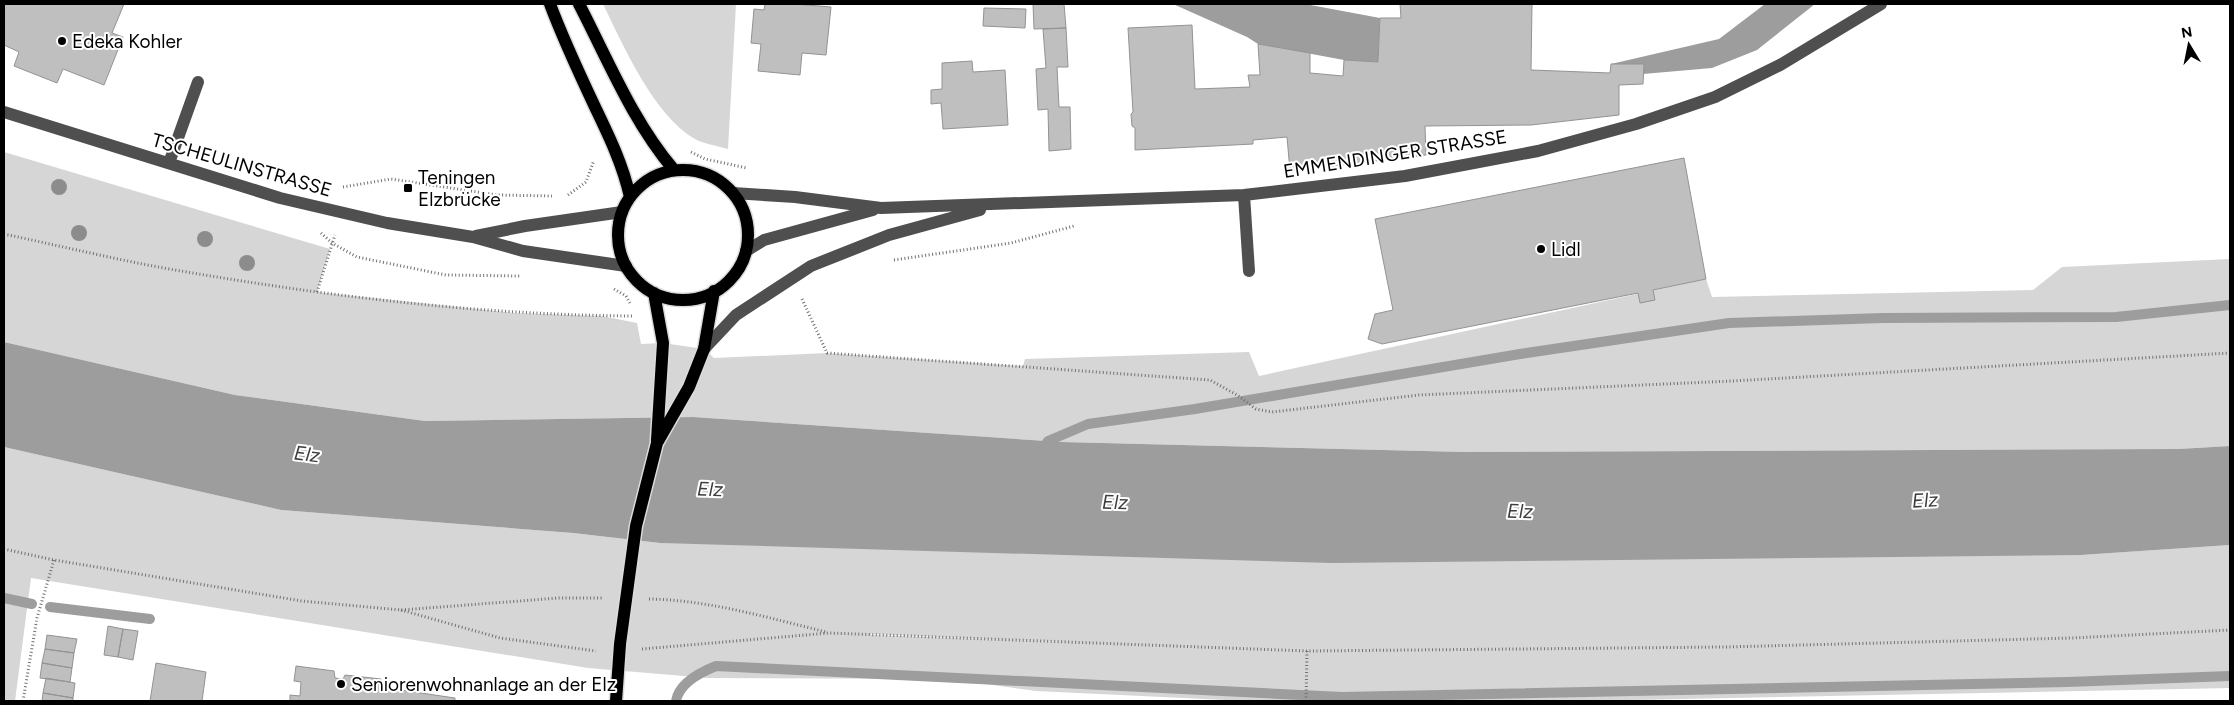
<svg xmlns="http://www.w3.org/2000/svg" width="2234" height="705" font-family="Figtree,sans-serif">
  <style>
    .green { fill: #d6d6d6; fill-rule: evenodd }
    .water { fill: #9d9d9d }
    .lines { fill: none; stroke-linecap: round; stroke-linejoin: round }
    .stream { stroke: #9d9d9d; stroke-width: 10 }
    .building { fill: #bfbfbf; stroke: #939393 }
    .major-casing { stroke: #dbdbdb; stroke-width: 15 }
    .path { stroke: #717171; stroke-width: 3; stroke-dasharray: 1 2.5; stroke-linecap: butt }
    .minor { stroke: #4f4f4f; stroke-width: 12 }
    .major { stroke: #000; stroke-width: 12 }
    .major-bridge-casing { stroke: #dbdbdb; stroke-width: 15; stroke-linecap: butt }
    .major-bridge { stroke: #000; stroke-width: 12 }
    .tree { fill: #8c8c8c }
    .poi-dot { fill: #000; stroke: #fff; stroke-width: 2 }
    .labels { text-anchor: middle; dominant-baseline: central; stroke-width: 4; stroke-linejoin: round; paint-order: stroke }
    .poi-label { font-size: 19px; fill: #000; stroke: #fff; text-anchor: start }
    .street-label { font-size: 19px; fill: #000; stroke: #fff }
    .water-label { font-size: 20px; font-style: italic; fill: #3e3e3e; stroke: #fff }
  </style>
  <rect width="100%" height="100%" fill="#fff"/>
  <path class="green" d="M 603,4 L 736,4 L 728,149 C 718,146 704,144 695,139 C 654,116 623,45 603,4 Z
    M 4,152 L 330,249 L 317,292 L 515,313 L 602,316 L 637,323 L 641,344 L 663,343 L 704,349 L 714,358 L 827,353 L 1023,366 L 1025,359 L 1249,352 L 1259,376 L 1706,279 L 1712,297 L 2033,290 L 2062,267 L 2230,259 L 2230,446 L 2178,449 L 1465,452 L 1062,442 L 693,417 L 425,421 L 235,395 L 4,342 Z
    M 4,447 L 281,510 L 573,533 L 660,543 L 2081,555 L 2230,545 L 2230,688 L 1584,701 L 1247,701 L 1036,691 L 948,679 L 708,678 L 588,668 L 31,578 L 15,701 L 4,701 ZM 871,635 L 871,634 L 1063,642 Z"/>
  <path class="water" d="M 1173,4 L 1305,4 L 1380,18 L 1378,62 L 1344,60 L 1258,44 L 1247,37 Z
    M 1765,4 L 1815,4 L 1757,50 L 1712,68 L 1643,74 L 1643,64 L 1611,64 L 1719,39 Z
    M 4,342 L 235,395 L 425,421 L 693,417 L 1062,442 L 1465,452 L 2178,449 L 2230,446 L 2230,545 L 2081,555 L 1332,563 L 660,543 L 573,533 L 281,510 L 4,447 Z"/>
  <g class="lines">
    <path class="stream" d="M 1041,451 L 1048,441 L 1088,424 L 1195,409 L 1520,354 L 1729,323 L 1883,318 L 2116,317 L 2230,305
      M 4,598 L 32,604
      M 50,607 L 150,619
      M 676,701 C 679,683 701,672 716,666 L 1342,697 L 2067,682 L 2230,676"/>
  </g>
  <path class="building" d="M 4,4 L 124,4 L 112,33 L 123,37 L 104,85 L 63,69 L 57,83 L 14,66 L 19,52 L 4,45 Z
    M 765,4 L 795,4 L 831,7 L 826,55 L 802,53 L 800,75 L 758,71 L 761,44 L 751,43 L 754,9 L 764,10 Z
    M 1033,4 L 1064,4 L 1066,28 L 1034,29 Z
    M 1400,4 L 1532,4 L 1531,70 L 1610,73 L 1611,64 L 1644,64 L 1643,84 L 1619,85 L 1619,115 L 1531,125 L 1425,126 L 1426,155 L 1290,171 L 1287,137 L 1253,140 L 1253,144 L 1135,150 L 1135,128 L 1132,126 L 1131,114 L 1133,112 L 1128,28 L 1192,25 L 1195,89 L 1250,87 L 1248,75 L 1260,75 L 1258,44 L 1310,53 L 1310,73 L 1343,76 L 1344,60 L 1378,62 L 1380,18 L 1401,18 Z
    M 984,8 L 1026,9 L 1025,28 L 983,26 Z
    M 1066,28 L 1068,67 L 1057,67 L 1059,107 L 1070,107 L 1071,149 L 1049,151 L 1048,109 L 1038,110 L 1036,69 L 1046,68 L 1043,29 Z
    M 972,61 L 973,72 L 1005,70 L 1008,125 L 943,129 L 941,103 L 931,104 L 931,90 L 942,89 L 942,63 Z
    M 1684,158 L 1706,279 L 1653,290 L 1655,300 L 1640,303 L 1638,293 L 1382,344 L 1368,339 L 1375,314 L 1393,310 L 1375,219 Z
    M 108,626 L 123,629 L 118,657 L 104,655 Z
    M 123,629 L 138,631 L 133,660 L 118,657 Z
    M 47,635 L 77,639 L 74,653 L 45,649 Z
    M 45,649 L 74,653 L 72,668 L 42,663 Z
    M 42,663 L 72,668 L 70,682 L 40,678 Z
    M 156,663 L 206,672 L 202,701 L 150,701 Z
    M 296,666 L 334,671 L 335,678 L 343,679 L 345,675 L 381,679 L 380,687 L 455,698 L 455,701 L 290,701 L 290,695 L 300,696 L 301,682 L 294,681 Z
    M 46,678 L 75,683 L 73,698 L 43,693 Z
    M 43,693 L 73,698 L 73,701 L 42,701 Z"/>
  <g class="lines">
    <g class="major-casing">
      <path id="major" d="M 550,4 C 563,39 579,73 595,107 C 609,136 623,165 630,197
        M 579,4 C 608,60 633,122 674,170
        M618 235a65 65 0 1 1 130 0a65 65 0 1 1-130 0Z
        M 654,293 L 663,343 L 657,440
        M 657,443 L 689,387 L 704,349 L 714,291
        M 616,701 L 620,644"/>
    </g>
    <path class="path" d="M 691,152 L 705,159 L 747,168
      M 343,187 L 391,179 L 497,195 L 552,196
      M 568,195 L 586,182 L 594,160
      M 321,233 L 332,243 L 357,257 L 446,275 L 520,276
      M 4,234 C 61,246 117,260 175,270 C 326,296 480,315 634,316
      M 894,260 L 1011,243 L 1074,226
      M 614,289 L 626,296 L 631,305
      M 317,292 L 335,235
      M 802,299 L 827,353 L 1210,380 L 1237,395 L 1256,409 L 1272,412 L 1419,395 L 1732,381 L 2230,353
      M 4,549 L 54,560 L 302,601 L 401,610 L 559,598 L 603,598
      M 649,599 C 709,600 769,618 826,632
      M 401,610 L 500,638 L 596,651
      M 642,649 L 829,633 L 1307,651 L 1725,647 L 2072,638 L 2230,630
      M 23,701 L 37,618 L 54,560
      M 1306,701 L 1307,651"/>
    <path class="minor" d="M 4,112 L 280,198 L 387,223 L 473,237 L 523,251 L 626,266
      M 169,163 L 198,82
      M 733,193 L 795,197 L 881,208 L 1244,195 L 1405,176 L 1538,151 L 1636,124 L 1715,97 L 1780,65 L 1881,4
      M 1244,195 L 1249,271
      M 476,236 L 525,226 L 622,212
      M 746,251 L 764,240 L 873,210
      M 704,349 L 736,315 L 811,266 L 889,235 L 980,210"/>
    <use href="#major" class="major"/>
    <g class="major-bridge-casing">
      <path id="major-bridge" d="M 620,644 L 636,526 L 657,443"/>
    </g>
    <use href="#major-bridge" class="major-bridge"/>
  </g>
  <g class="tree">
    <circle cx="59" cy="187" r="8"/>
    <circle cx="79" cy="233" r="8"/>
    <circle cx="205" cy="239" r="8"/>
    <circle cx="247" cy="263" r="8"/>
  </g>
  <g class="poi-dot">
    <circle cx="62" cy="41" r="5"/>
    <rect x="403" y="183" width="10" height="10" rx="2.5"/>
    <circle cx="1541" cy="249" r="5"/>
    <circle cx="341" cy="684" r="5"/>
  </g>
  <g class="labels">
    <g class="poi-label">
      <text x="72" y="41">Edeka Kohler</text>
      <text x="418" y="177">Teningen<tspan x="418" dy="22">Elzbrücke</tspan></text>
      <text x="1551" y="249">Lidl</text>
      <text x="351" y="684">Seniorenwohnanlage an der Elz</text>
    </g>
    <g class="street-label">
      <text transform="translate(1395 154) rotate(-9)">EMMENDINGER STRASSE</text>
      <text transform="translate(242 165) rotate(16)">TSCHEULINSTRASSE</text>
    </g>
    <g class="water-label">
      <text transform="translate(307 454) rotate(7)">Elz</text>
      <text transform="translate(710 489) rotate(2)">Elz</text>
      <text transform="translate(1925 500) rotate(-3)">Elz</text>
      <text transform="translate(1115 502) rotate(1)">Elz</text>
      <text transform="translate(1520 511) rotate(1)">Elz</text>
    </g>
  </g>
  <rect width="2234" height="705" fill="none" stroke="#000000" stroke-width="10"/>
  <g transform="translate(2189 45) rotate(350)" stroke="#ffffff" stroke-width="4" paint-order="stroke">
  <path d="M0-4L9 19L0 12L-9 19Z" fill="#000000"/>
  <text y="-8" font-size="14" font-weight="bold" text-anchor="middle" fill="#000000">N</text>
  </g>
</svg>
